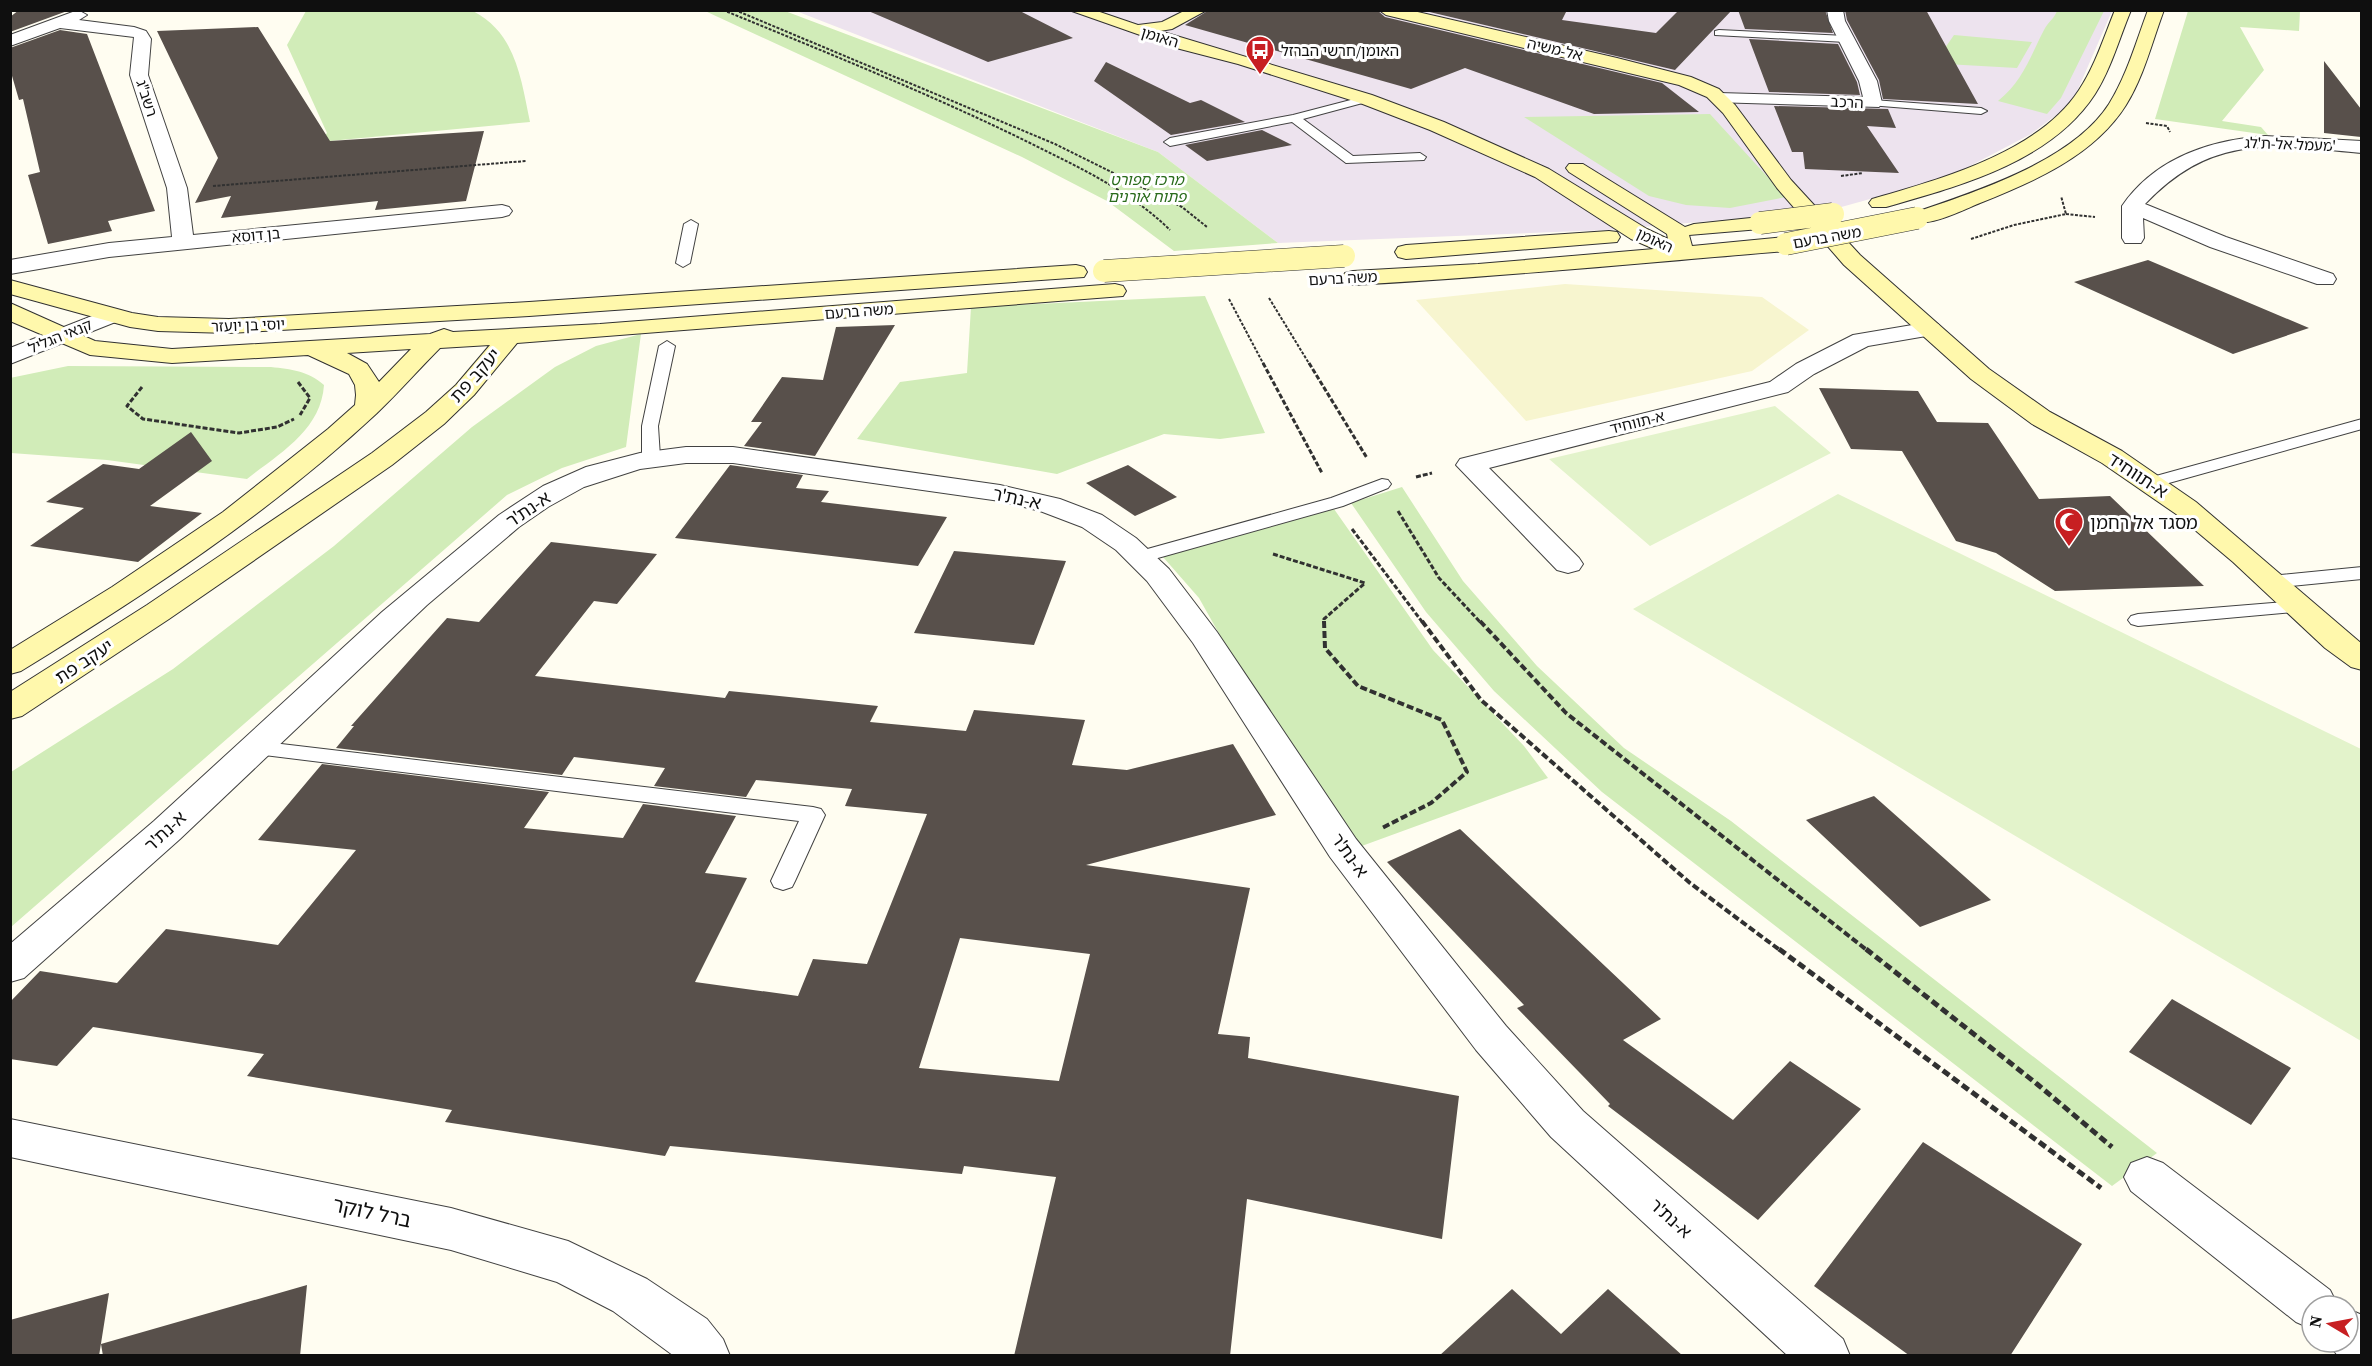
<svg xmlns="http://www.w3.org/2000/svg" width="2372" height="1366" font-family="'Source Serif 4','Noto Sans Hebrew',serif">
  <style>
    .industrial { fill: #ede3ee }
    .farmland { fill: #f7f5cf }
    .green { fill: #d1ecb8 }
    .pitch { fill: #e3f3cb }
    .building { fill: #58504b; fill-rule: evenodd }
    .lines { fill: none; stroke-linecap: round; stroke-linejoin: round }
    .lane-casing { stroke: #424242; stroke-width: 2 }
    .street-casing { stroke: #424242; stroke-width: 2 }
    .secondary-casing { stroke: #313131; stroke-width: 2 }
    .path-far3 { stroke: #313131; stroke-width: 2; stroke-dasharray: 3 1.5; stroke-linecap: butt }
    .path-far2 { stroke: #313131; stroke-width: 3; stroke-dasharray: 5 2; stroke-linecap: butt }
    .path-far1 { stroke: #313131; stroke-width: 4; stroke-dasharray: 7 3; stroke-linecap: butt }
    .path { stroke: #313131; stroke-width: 5; stroke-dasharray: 8 4; stroke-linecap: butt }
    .lane { fill: #fff; fill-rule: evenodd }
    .street { fill: #fff; fill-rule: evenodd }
    .secondary { fill: #fff8ac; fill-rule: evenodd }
    .secondary-bridge-casing { stroke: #313131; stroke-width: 23; stroke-linecap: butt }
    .secondary-bridge { stroke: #fff8ac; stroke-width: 22 }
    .labels { text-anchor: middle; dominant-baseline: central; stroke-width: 6; stroke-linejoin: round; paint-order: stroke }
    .far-street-label { font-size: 15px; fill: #0f0f0f; stroke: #fff }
    .far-poi-label { font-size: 15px; fill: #0f0f0f; stroke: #fff; text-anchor: start }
    .far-park-label { font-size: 15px; font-style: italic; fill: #296b1b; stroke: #fff }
    .street-label { font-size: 18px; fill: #0f0f0f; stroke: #fff }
    .poi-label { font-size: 18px; fill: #0f0f0f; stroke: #fff; text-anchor: start }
    .near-street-label { font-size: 21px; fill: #0f0f0f; stroke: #fff }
  </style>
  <rect width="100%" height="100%" fill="#fffdf1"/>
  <path class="industrial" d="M 796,11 L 2112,11 L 2072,103 L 2031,134 L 1949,177 L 1827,211 L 1607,230 L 1278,243 L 1158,152 Z"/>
  <path class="farmland" d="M 1565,284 L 1762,297 L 1809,330 L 1752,371 L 1526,421 L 1416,300 Z"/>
  <path class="green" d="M 306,11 L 473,11 C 516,33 521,79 530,122 L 319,142 L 327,133 L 287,45 Z
    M 705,11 L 785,11 L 1158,152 L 1278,243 L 1174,251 L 1107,201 L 1022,157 Z
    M 2057,11 L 2104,11 L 2061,98 L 2047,114 L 1998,101 C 2023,81 2030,57 2044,30 C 2048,22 2054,19 2057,11 Z
    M 2188,11 L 2300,11 L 2299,31 L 2240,27 L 2264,70 L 2222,121 L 2261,127 L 2268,135 L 2155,119 Z
    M 1954,35 L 2032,42 L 2017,68 L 1874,60 L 1945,48 Z
    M 1710,114 L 1786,197 L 1730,208 L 1686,205 L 1649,196 L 1524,117 Z
    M 1205,296 L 1265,433 L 1220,439 L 1164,434 L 1057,474 L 857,439 L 900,382 L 967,373 L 971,307 Z
    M 641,334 L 626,447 L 562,468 L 507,495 L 11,927 L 11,772 L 173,669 L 334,546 L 472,427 L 555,367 L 596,346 Z
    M 68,366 L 271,367 C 291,369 308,371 324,385 C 321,430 280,453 247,479 L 107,460 L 11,453 L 10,378 Z
    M 1402,487 L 1463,581 L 1537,666 L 1624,748 L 1731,821 L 2157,1153 L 2112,1186 L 1602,792 L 1494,691 L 1426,612 L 1351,503 Z
    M 1334,509 L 1433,650 L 1524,746 L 1548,778 L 1359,847 L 1226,646 L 1199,598 L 1163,557 Z"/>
  <path class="pitch" d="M 1775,406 L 1831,453 L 1650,546 L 1549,459 Z
    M 1838,494 L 2361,749 L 2361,1041 L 1633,609 Z"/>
  <path class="building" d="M 19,10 L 70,10 L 10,32 L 10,17 Z
    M 866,10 L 1018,10 L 1073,38 L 988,62 Z
    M 1209,10 L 1377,10 L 1385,17 L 1662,83 L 1699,112 L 1594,114 L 1465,68 L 1411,89 L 1185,25 Z
    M 1421,10 L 1567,10 L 1562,20 L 1656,33 L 1679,10 L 1732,10 L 1675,70 Z
    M 1738,10 L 1825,10 L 1833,33 L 1745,29 Z
    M 1845,10 L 1926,10 L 1978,104 L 1883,99 L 1879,80 L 1847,20 Z
    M 258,27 L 330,141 L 484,131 L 466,201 L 375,210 L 378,201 L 221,218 L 231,196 L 195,203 L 218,158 L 157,31 Z
    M 60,30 L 87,34 L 155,211 L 108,221 L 112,231 L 48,244 L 28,175 L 40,172 L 23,99 L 19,100 L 10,69 L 10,48 Z
    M 1749,39 L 1838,44 L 1857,82 L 1860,95 L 1769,92 Z
    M 2324,61 L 2361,109 L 2361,137 L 2324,133 Z
    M 1106,62 L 1190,103 L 1201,100 L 1245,122 L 1171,135 L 1094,81 Z
    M 1774,106 L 1888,109 L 1896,128 L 1867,126 L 1899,173 L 1805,169 L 1803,152 L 1792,152 Z
    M 1262,130 L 1292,145 L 1207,161 L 1185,145 Z
    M 2148,260 L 2309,328 L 2233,354 L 2074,282 Z
    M 895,325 L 815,456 L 744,446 L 762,422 L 751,422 L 782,377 L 823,380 L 836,327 Z
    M 1819,388 L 1918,391 L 1937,422 L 1988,423 L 2039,499 L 2110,496 L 2204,586 L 2055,591 L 1996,553 L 1956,541 L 1902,451 L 1851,449 Z
    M 191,432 L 212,461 L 150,506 L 202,513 L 138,562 L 30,546 L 84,508 L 46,502 L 103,464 L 139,469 Z
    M 730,465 L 803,475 L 796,488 L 829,491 L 821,502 L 947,517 L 918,566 L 675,538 Z
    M 1128,465 L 1177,497 L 1135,516 L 1086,483 Z
    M 551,542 L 657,554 L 617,604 L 594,601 L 535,676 L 725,698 L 729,691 L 878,706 L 870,722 L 966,731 L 974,710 L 1085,720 L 1072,765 L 1127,770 L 1233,744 L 1276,815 L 1086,865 L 1250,888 L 1218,1034 L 1250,1037 L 1248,1058 L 1459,1096 L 1442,1239 L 1247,1199 L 1230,1356 L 1014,1356 L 1056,1177 L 964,1166 L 962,1174 L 670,1146 L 665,1156 L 445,1122 L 452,1110 L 247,1076 L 264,1054 L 93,1027 L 57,1066 L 10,1059 L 10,1002 L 40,971 L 117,983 L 166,929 L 278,945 L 356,850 L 258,840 L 322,764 L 549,792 L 524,828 L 623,838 L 643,804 L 736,816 L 705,873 L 747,878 L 695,982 L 798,996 L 813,959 L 867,964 L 927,814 L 845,806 L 852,789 L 756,780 L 746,797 L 654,786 L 665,768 L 574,757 L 562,775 L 336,748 L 354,726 L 351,726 L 447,618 L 479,622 ZM 960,938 L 1090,954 L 1059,1081 L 919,1068 Z
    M 954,551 L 1066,561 L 1034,645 L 914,633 Z
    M 1874,796 L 1991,900 L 1920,927 L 1806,820 Z
    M 1460,829 L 1661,1019 L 1623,1040 L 1733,1120 L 1790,1061 L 1861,1109 L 1758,1220 L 1608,1106 L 1610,1104 L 1517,1008 L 1524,1005 L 1387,862 Z
    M 2172,999 L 2291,1068 L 2251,1125 L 2129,1052 Z
    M 1923,1142 L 2082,1244 L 2010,1356 L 1910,1356 L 1814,1286 Z
    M 307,1285 L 300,1356 L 103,1356 L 101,1344 Z
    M 1512,1289 L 1561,1334 L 1608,1289 L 1683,1356 L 1439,1356 Z
    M 109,1293 L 99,1356 L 10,1356 L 10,1320 Z"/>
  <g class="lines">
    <g class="lane-casing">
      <path id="lane" d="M 1719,30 L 1846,36 L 1851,39 L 1846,42 L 1715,35 L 1715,31 Z
        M 1366,96 L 1370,97 L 1370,101 L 1303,119 L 1353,156 L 1420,153 L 1426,157 L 1424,160 L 1346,163 L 1292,122 L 1170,146 L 1164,142 L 1170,138 L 1293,115 Z
        M 1873,100 L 1981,108 L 1987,111 L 1981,114 L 1869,105 L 1867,103 Z
        M 691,220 L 698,224 L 690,263 L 683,267 L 676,263 L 684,224 Z
        M 667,341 L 675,346 L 658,426 L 660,457 L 651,462 L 642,457 L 642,426 L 659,346 Z
        M 2362,419 L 2362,429 L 2151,488 L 2142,483 L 2145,479 Z
        M 1382,479 L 1388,480 L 1391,484 L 1388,488 L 1343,506 L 1140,563 L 1131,557 L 1133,553 L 1331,498 Z
        M 2362,567 L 2362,579 L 2271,588 L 2261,582 L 2271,576 Z
        M 2298,601 L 2305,603 L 2308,607 L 2305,611 L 2138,626 L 2131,624 L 2128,620 L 2131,616 L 2138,614 Z
        M 256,741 L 813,807 L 821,809 L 825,815 L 795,881 L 792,887 L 783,890 L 774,887 L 771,881 L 799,821 L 248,753 L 245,748 L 248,743 Z"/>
    </g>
    <g class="street-casing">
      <path id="street" d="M 78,10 L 87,15 L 79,20 L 134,27 L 146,31 L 151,39 L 148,75 L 187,188 L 193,235 L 502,205 L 509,207 L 512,211 L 509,215 L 502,217 L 109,257 L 10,274 L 10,260 L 109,243 L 172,237 L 167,188 L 130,75 L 134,37 L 60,28 L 10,46 L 10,35 Z
        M 1827,10 L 1843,10 L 1845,21 L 1877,81 L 1882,103 L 1879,107 L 1713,102 L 1710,98 L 1719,93 L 1863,97 L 1859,81 L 1829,21 Z
        M 2265,136 L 2362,141 L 2362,153 C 2272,145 2213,133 2145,204 L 2226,237 L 2333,274 L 2336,279 L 2333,284 L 2317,284 L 2210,247 L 2143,218 L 2144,238 L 2141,243 L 2125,243 L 2122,238 L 2122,206 C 2155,158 2210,140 2265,136 Z
        M 110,309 L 118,311 L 122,316 L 118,321 L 10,364 L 10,348 Z
        M 1930,322 L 1938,324 L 1942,329 L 1938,334 L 1868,346 L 1814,374 L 1788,392 L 1489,468 L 1579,558 L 1583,564 L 1579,570 L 1568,573 L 1557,570 L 1456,465 L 1460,459 L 1770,382 L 1796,364 L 1853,335 Z
        M 686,447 L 733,447 L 1000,485 L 1060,499 L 1102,515 L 1136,538 L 1169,569 L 1217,632 L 1356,839 L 1506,1026 L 1583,1111 L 1843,1339 L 1850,1356 L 1788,1356 L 1551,1137 L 1476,1050 L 1330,857 L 1193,643 L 1147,581 L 1116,550 L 1082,527 L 1040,511 L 1000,501 L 733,463 L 686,463 L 640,469 L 584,487 L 548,507 L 519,527 L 427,605 L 180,839 L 24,978 L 10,982 L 10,944 L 154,821 L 382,612 L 499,515 L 543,486 L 586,467 L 640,453 Z
        M 10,1119 L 451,1208 L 568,1241 L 647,1279 L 707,1319 L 723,1339 L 730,1356 L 674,1356 L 613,1311 L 557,1282 L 451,1250 L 10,1157 Z
        M 2147,1157 L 2163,1163 L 2330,1290 L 2338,1306 L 2312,1306 L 2312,1329 L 2296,1322 L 2131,1191 L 2124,1177 L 2131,1163 Z
        M 2348,1309 L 2362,1315 L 2362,1356 L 2338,1356 L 2327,1342 L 2348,1342 Z"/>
    </g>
    <g class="secondary-casing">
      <path id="secondary" d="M 1069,10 L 1094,10 L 1138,25 L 1162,22 L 1186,10 L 1207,10 L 1172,29 L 1160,31 L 1372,95 L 1444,122 L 1549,169 L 1647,229 L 1668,239 L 1667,234 L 1569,172 L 1566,168 L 1569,164 L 1583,164 L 1685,227 L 1694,224 L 1760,217 L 1767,219 L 1771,223 L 1767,227 L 1760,229 L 1689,235 L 1692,246 L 1786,237 L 1794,239 L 1797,244 L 1794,249 L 1786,251 C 1642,263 1498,277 1353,285 L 1345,283 L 1342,278 L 1345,273 L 1353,271 L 1478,264 L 1654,249 L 1631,239 L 1535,177 L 1430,130 L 1360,103 L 1238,64 L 1180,49 Z
        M 1379,10 L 1409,10 L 1617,58 L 1691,77 L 1719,89 L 1735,105 L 1791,180 L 1860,255 L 1989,369 L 2050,412 L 2122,451 L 2196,502 L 2362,644 L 2362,670 L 2351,667 L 2325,648 L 2233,562 L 2176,514 L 2102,463 L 2032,424 L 1971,379 L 1844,265 L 1777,188 L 1723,113 L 1707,97 L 1679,85 L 1386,15 Z
        M 2115,10 L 2131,10 C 2119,39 2111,69 2095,94 C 2051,162 1959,186 1886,207 L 1872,207 L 1869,203 L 1872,199 C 1940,179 2038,153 2079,90 C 2095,66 2104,37 2115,10 Z
        M 2148,10 L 2164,10 C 2152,42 2144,76 2126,105 C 2094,156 2033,182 1980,203 C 1961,211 1930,227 1910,222 L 1907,218 L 1910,214 C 1972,193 2072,162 2109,104 C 2127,75 2136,42 2148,10 Z
        M 1609,231 L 1617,232 L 1620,237 L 1617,242 L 1406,259 L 1398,257 L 1395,252 L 1398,247 L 1406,245 Z
        M 1076,265 L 1084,267 L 1087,272 L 1084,277 L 529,316 L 229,333 L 158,331 L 130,327 L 10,294 L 10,280 L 132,313 L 158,317 L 229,319 L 529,302 Z
        M 1115,284 L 1123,286 L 1126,291 L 1123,296 L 517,343 L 474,395 L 444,424 L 392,465 L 169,619 L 22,716 L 10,719 L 10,692 L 147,605 L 372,453 L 426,412 L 456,385 L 490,345 L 440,348 C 419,369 399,392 377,413 C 270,513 146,594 21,671 L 10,674 L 10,650 L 112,587 L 223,512 L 328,429 L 355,405 L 356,395 L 355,385 L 349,374 L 308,355 L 172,363 L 90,355 L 10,321 L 10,303 L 95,341 L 172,349 L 430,334 L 444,329 L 453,332 L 600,324 ZM 411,349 L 379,382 L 367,364 L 347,353 Z"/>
    </g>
    <path class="path-far3" d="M 723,10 C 825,52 928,93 1028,142 C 1078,167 1129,190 1170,230
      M 735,10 L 1055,144 L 1182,207 L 1207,227
      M 2146,123 L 2167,126 L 2170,132
      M 1841,176 L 1863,173
      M 213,186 L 526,161
      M 2066,214 L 2095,217
      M 1971,239 L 2014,225 L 2066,214 L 2061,196
      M 1269,298 L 1310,365
      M 1229,299 L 1264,365"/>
    <path class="path-far2" d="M 1263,363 L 1322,473
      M 1309,363 L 1367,458
      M 298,382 L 310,398 L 300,415
      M 142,387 L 127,406 L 143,419 L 239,433 L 277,427 L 294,419
      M 1416,477 L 1432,473
      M 1398,511 L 1439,578 L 1481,623
      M 1352,529 L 1423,623
      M 1273,554 L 1365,583 L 1324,619 L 1324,623"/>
    <path class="path-far1" d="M 1324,621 L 1325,648 L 1358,686 L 1442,720 L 1467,772 L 1431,803 L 1382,828
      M 1422,621 L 1481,700 L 1690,883 L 1781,951
      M 1480,621 L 1566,713 L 1868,951"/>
    <path class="path" d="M 1779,949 L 2101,1188
      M 1866,949 L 2037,1084 L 2112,1147"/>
    <use href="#lane" class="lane"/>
    <use href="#street" class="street"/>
    <use href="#secondary" class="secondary"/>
    <g class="secondary-bridge-casing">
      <path id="secondary-bridge" d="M 1760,223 L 1833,214
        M 1786,244 L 1917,218
        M 1104,271 L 1344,256"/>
    </g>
    <use href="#secondary-bridge" class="secondary-bridge"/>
  </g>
  <defs>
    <g id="bus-pin" transform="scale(1.5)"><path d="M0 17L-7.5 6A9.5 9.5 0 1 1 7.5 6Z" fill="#c71f22" stroke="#fff"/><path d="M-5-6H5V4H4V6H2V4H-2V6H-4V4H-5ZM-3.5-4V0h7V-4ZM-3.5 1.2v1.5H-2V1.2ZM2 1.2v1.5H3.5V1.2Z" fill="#fff"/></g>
    <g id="mosque-pin" transform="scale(1.5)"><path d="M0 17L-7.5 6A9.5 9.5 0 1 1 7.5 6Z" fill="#c71f22" stroke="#fff"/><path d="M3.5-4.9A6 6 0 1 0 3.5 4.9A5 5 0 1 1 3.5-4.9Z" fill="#fff"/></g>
  </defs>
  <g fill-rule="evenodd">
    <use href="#bus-pin" x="1260" y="50"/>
    <use href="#mosque-pin" x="2069" y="522"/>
  </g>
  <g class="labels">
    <g class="far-street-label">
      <text transform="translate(1160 37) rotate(17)">האומן</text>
      <text transform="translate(1555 49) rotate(13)">אל-משיה</text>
      <text transform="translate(147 98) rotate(72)">רשב"ג</text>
      <text transform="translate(1847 102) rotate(3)">הרכב</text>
      <text transform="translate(2290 144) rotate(2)">מעמל אל-ת'לג'</text>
      <text transform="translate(256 235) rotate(-5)">בן דוסא</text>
      <text transform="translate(1827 237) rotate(-10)">משה ברעם</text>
      <text transform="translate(1655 240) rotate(25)">האומן</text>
      <text transform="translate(1343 278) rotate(-3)">משה ברעם</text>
      <text transform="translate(859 311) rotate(-4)">משה ברעם</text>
      <text transform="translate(248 325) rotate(-2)">יוסי בן יועזר</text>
      <text transform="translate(60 336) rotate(-22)">קנאי הגליל</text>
      <text transform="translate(1637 422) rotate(-14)">א-תווחיד</text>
    </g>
    <g class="far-poi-label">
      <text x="1281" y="50">האומן/חרשי הברזל</text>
    </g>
    <g class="far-park-label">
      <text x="1147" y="179">מרכז ספורט<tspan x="1147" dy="17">פתוח אורנים</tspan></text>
    </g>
    <g class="street-label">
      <text transform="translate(475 375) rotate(-48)">יעקב פת</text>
      <text transform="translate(2138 475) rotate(33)">א-תווחיד</text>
      <text transform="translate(1017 498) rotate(12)">א-נת'ר</text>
      <text transform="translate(528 509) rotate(-34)">א-נת'ר</text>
      <text transform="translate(84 661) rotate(-33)">יעקב פת</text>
      <text transform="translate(165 831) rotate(-43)">א-נת'ר</text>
      <text transform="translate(1350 855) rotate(54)">א-נת'ר</text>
      <text transform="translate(1671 1218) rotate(42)">א-נת'ר</text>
    </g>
    <g class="poi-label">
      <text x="2090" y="522">מסגד אל רחמן</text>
    </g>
    <g class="near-street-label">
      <text transform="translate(372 1212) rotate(12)">ברל לוקר</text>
    </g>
  </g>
  <rect width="2372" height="1366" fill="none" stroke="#0f0f0f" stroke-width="24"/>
  <g transform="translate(2330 1324) rotate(280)"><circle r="28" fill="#ffffff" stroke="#9f9f9f" stroke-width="1.5"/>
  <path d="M0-4.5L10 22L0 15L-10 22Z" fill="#c71f22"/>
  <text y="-9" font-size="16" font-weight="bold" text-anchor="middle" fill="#0f0f0f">N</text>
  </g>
</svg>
